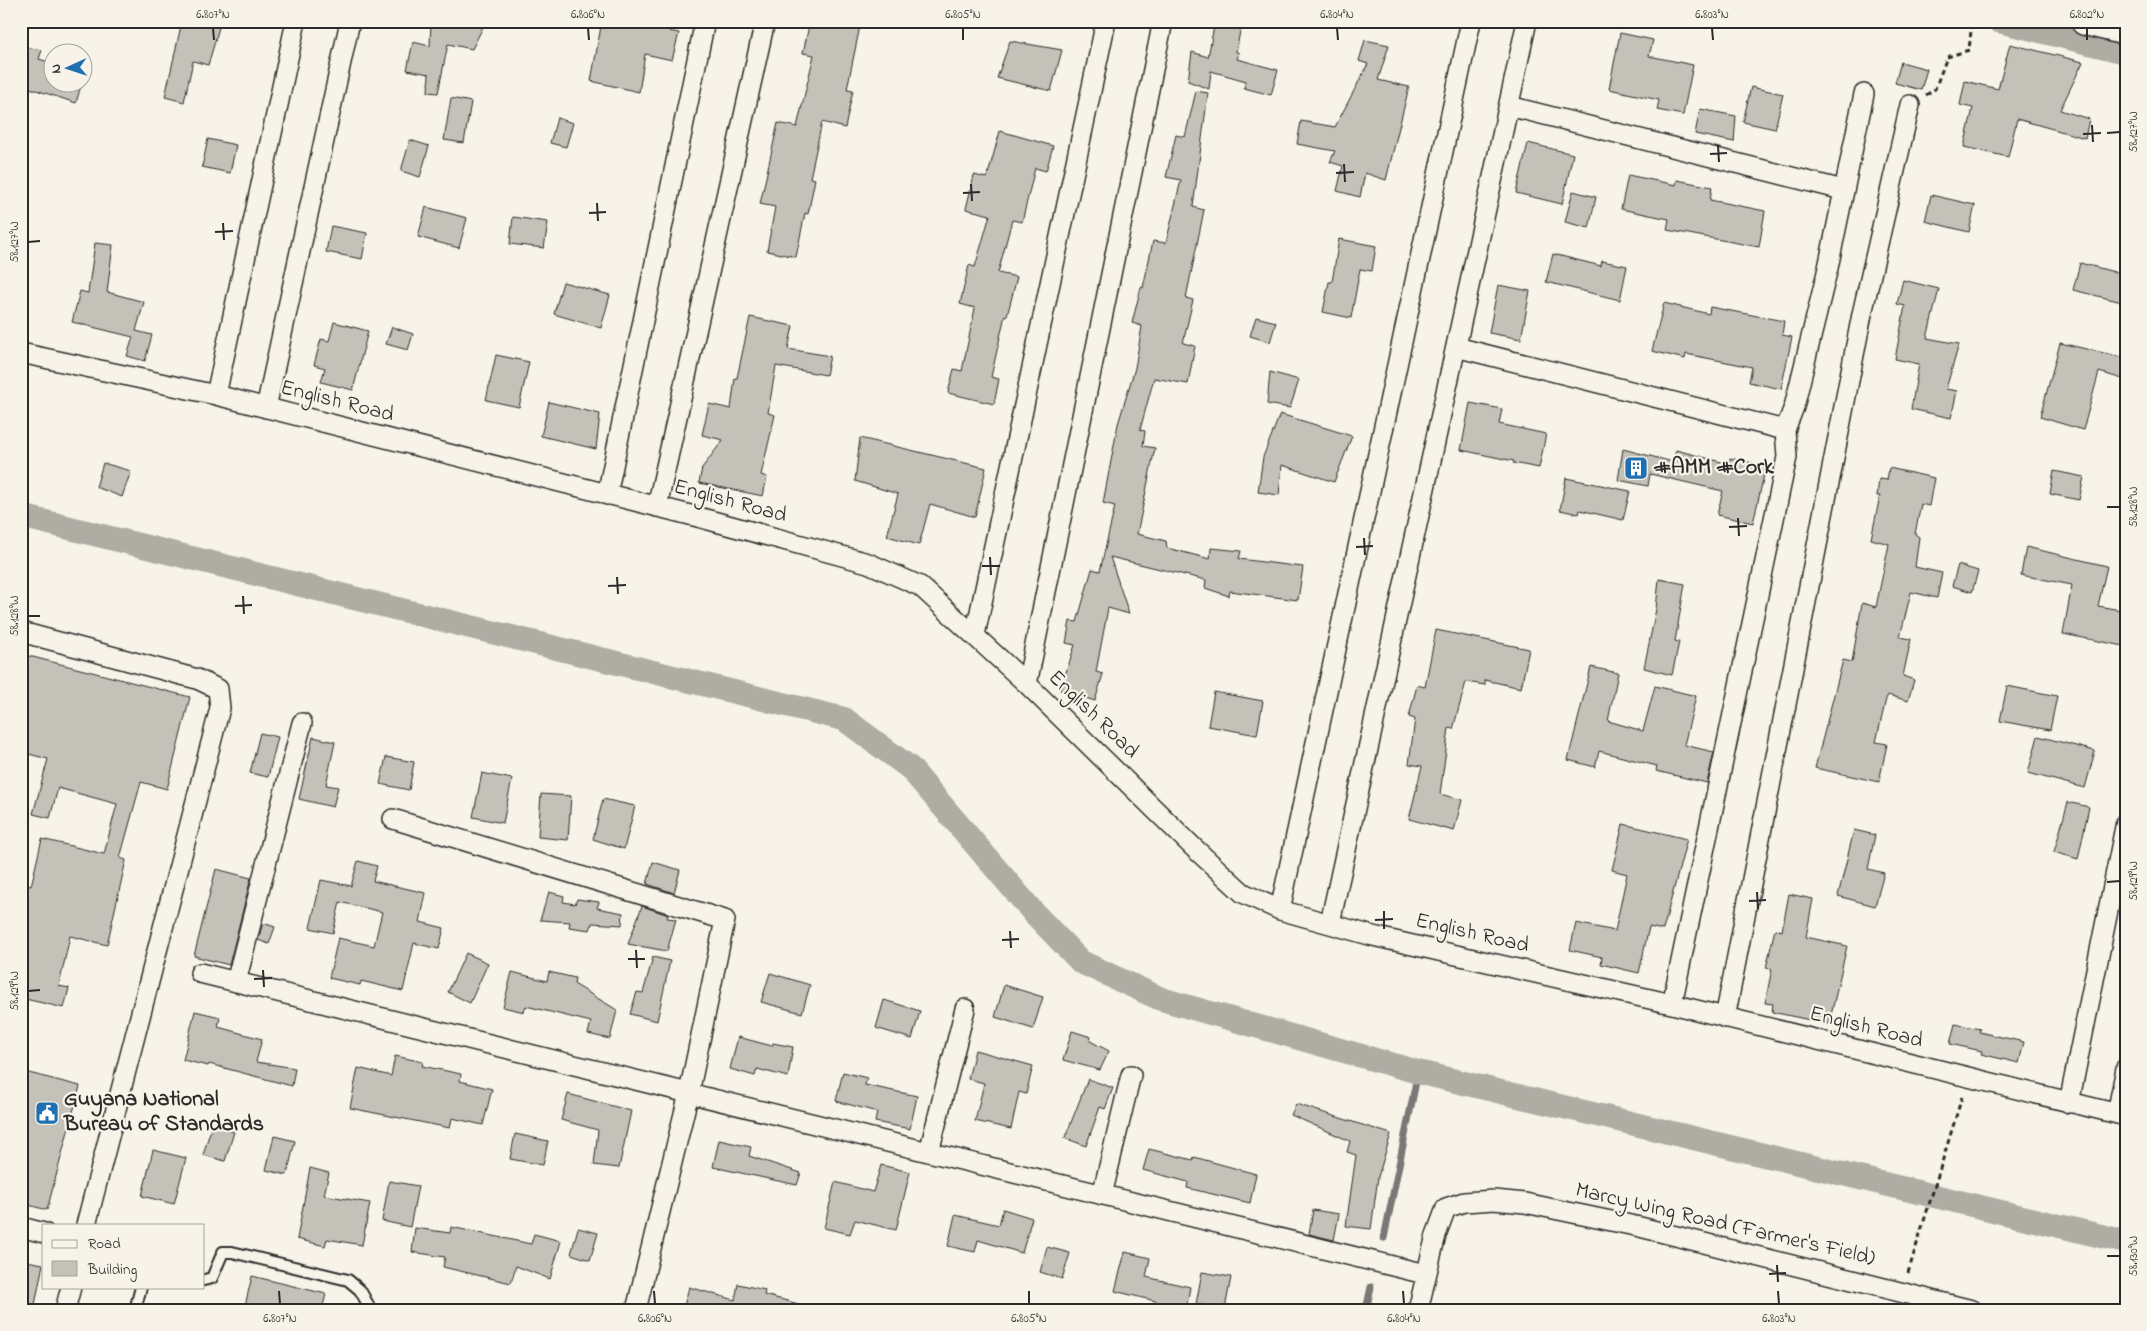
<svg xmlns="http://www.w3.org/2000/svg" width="2147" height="1331" font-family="'Indie Flower',sans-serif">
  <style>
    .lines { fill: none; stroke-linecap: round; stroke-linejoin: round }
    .stream { stroke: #7a7874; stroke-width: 7 }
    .canal { stroke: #afaca4; stroke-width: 24 }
    .building { fill: #c4c1b9; stroke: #2b2b2b }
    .lane-casing { stroke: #2b2b2b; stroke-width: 14 }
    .street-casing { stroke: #2b2b2b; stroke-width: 22 }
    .secondary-casing { stroke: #2b2b2b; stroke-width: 31 }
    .path { stroke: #2b2b2b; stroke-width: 3; stroke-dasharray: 5 4; stroke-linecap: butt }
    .lane { stroke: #f7f3e8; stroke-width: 10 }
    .street { stroke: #f7f3e8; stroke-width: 19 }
    .secondary { stroke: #f7f3e8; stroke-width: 28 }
    .ticks { fill: none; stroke: #2b2b2b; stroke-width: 2 }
    .labels { text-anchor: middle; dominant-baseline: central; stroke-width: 4.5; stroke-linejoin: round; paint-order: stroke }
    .street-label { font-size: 22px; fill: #2b2b2b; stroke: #f7f3e8 }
    .poi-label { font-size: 22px; font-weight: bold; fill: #2b2b2b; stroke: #f7f3e8; text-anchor: start }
    .neatline { fill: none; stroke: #2b2b2b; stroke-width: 2 }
    .ticks-label { font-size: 12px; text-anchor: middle; fill: #2b2b2b }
  </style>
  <rect width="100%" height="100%" fill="#f7f3e8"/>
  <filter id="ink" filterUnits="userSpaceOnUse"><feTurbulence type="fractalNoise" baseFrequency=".02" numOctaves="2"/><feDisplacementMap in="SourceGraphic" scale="10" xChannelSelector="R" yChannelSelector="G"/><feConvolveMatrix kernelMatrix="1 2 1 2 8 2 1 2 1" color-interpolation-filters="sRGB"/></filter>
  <g filter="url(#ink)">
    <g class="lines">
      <path class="stream" d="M 1384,1238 L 1418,1072
        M 1366,1310 L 1371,1287"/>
      <path class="canal" d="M 1999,21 L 2126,52
        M 21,516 L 844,719 L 910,768 L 1033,912 L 1081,962 L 1161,999 L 1418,1072 L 2126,1242"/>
    </g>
    <path class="building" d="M 182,21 L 221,21 L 208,65 L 193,61 L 184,102 L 165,97 Z
      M 431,21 L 486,21 L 472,49 L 448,44 L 438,93 L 428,92 L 429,74 L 407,70 L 413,42 L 430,46 Z
      M 602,21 L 660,21 L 671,24 L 669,31 L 679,33 L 672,60 L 645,54 L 639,92 L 591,81 Z
      M 810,21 L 861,21 L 847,89 L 853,90 L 845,128 L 822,122 L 810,178 L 815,179 L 808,214 L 805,213 L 796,257 L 767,251 L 775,207 L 760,204 L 778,123 L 797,127 L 814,55 L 803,53 Z
      M 1215,21 L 1242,21 L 1236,52 L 1239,53 L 1237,59 L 1278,70 L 1271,95 L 1244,88 L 1246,81 L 1211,71 L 1209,89 L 1188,81 L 1192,52 L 1208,57 Z
      M 1620,33 L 1653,40 L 1649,56 L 1693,65 L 1683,115 L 1657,110 L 1659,100 L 1609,89 Z
      M 1365,40 L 1389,45 L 1378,80 L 1409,87 L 1386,180 L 1365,173 L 1360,197 L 1337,191 L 1343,166 L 1330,162 L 1335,151 L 1297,144 L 1301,121 L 1335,127 L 1368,64 L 1359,61 Z
      M 1010,41 L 1062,50 L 1051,91 L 997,78 Z
      M 2010,44 L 2083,62 L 2060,110 L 2089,119 L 2085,138 L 2017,119 L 2008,157 L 1964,147 L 1973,108 L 1960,105 L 1965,81 L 1998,89 Z
      M 21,46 L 42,50 L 39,59 L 52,63 L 52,82 L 82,82 L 76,103 L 30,88 L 26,103 L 21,103 Z
      M 1901,62 L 1927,69 L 1921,90 L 1895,83 Z
      M 1751,87 L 1783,94 L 1775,129 L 1743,122 Z
      M 1196,91 L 1208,93 L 1193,207 L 1204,210 L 1186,298 L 1193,300 L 1183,343 L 1195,346 L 1188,384 L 1154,378 L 1140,430 L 1145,431 L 1143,446 L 1155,448 L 1137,534 L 1166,541 L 1167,548 L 1210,559 L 1211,548 L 1241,551 L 1239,559 L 1303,567 L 1298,600 L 1230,591 L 1229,596 L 1205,588 L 1206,580 L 1110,557 L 1129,614 L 1108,608 L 1096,672 L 1103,674 L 1095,701 L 1060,690 L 1075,645 L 1066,643 L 1070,621 L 1077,622 L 1092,569 L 1100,571 L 1115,506 L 1103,503 L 1118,424 L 1135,368 L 1142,326 L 1132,323 L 1141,287 L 1143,288 L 1153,241 L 1166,243 L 1181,180 L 1166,177 L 1176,135 L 1185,137 Z
      M 451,98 L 471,102 L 464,143 L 444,140 Z
      M 1700,109 L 1736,116 L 1734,142 L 1695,134 Z
      M 557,118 L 573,123 L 566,147 L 550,143 Z
      M 1000,131 L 1053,146 L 1046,171 L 1035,168 L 1022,222 L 1012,220 L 998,273 L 1017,277 L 1007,316 L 1005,315 L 991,377 L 999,379 L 994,404 L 948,393 L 954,369 L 962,371 L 975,308 L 960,304 L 969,265 L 975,267 L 990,215 L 966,209 L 974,175 L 987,178 Z
      M 208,139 L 236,145 L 230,173 L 202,167 Z
      M 410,140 L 429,146 L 420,177 L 401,171 Z
      M 1528,143 L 1573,154 L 1562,204 L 1516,193 Z
      M 1628,175 L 1676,185 L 1677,180 L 1712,187 L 1710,200 L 1765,211 L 1759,247 L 1667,230 L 1669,219 L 1621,209 Z
      M 1573,191 L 1596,197 L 1589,228 L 1565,222 Z
      M 1931,195 L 1975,205 L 1969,232 L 1925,221 Z
      M 426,207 L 467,218 L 459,248 L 418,237 Z
      M 513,217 L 548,222 L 544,248 L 510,244 Z
      M 331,226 L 367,233 L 362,259 L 326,252 Z
      M 1339,239 L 1376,246 L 1372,271 L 1360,269 L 1351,318 L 1323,312 L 1329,282 L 1332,282 Z
      M 95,243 L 113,245 L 107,292 L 144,302 L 136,331 L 152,335 L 145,361 L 127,356 L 133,337 L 72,322 L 80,291 L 88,293 Z
      M 1553,254 L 1601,266 L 1602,261 L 1627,266 L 1620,300 L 1546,282 Z
      M 2080,263 L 2126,275 L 2126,303 L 2073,290 Z
      M 1903,280 L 1939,289 L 1927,338 L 1959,344 L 1946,389 L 1957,391 L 1951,418 L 1911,409 L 1919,364 L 1895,359 L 1905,306 L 1897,304 Z
      M 563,282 L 610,295 L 601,328 L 554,314 Z
      M 1498,285 L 1530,291 L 1521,339 L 1489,333 Z
      M 1664,303 L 1709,314 L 1710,307 L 1784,321 L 1782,335 L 1792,337 L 1781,389 L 1749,382 L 1752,367 L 1686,354 L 1685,359 L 1652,351 Z
      M 750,317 L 793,326 L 788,349 L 830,356 L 826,375 L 776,366 L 768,413 L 775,415 L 761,475 L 767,477 L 763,496 L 699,483 L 702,468 L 723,440 L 702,435 L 709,404 L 731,409 L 735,378 L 737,378 Z
      M 1256,317 L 1276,322 L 1270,342 L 1250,336 Z
      M 334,322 L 368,331 L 353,390 L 321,382 L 325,368 L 314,365 L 321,339 L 329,341 Z
      M 392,327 L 413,334 L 408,350 L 386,344 Z
      M 2060,343 L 2126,358 L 2126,380 L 2099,372 L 2083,430 L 2040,417 Z
      M 496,355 L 529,362 L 519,407 L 486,400 Z
      M 1270,372 L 1299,380 L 1290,408 L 1267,404 Z
      M 549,402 L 600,414 L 596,449 L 541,436 Z
      M 1470,403 L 1502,409 L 1499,424 L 1546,434 L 1539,468 L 1513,463 L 1514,461 L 1461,450 Z
      M 1280,414 L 1352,436 L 1334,482 L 1282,465 L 1279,495 L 1258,492 L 1263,457 Z
      M 860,438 L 986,468 L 975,517 L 930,504 L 919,545 L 887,536 L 898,494 L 855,481 Z
      M 1623,449 L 1673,462 L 1676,450 L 1729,464 L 1730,458 L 1766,466 L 1753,523 L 1717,515 L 1723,491 L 1650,474 L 1648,486 L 1618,480 Z
      M 103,463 L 131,471 L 122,497 L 96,487 Z
      M 1889,468 L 1934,478 L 1929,506 L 1921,504 L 1915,534 L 1919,537 L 1915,567 L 1942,573 L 1937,598 L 1911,592 L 1900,637 L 1911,639 L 1903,676 L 1914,680 L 1908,701 L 1888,695 L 1886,699 L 1876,742 L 1887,744 L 1879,782 L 1815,768 L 1843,660 L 1852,662 L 1862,603 L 1876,607 L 1889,544 L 1871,539 L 1880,496 L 1877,496 L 1879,479 L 1887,480 Z
      M 2054,471 L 2084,477 L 2079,500 L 2050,494 Z
      M 1566,478 L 1630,491 L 1623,520 L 1580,510 L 1579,514 L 1560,510 Z
      M 2026,547 L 2107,566 L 2098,606 L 2126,611 L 2124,646 L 2063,634 L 2072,585 L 2021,575 Z
      M 1958,565 L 1978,571 L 1972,592 L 1952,586 Z
      M 1659,579 L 1685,584 L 1675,641 L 1679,642 L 1672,675 L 1644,668 L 1656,609 Z
      M 1436,630 L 1529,649 L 1521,688 L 1485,680 L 1485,685 L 1466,682 L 1453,729 L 1449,728 L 1440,794 L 1462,800 L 1454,831 L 1409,819 L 1422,766 L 1409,764 L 1415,719 L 1409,717 L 1417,685 L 1425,687 Z
      M 21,654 L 190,697 L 167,789 L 141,782 L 120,858 L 126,860 L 107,945 L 70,936 L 59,986 L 69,988 L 64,1008 L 21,998 L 21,884 L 31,886 L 42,839 L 104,854 L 117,804 L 58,788 L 50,818 L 33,814 L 48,759 L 21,752 Z
      M 1591,667 L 1618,673 L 1608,721 L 1643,731 L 1655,686 L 1696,696 L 1684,745 L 1714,752 L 1707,783 L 1656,771 L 1657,766 L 1599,751 L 1595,767 L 1568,760 Z
      M 2007,686 L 2057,696 L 2050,730 L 2000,721 Z
      M 1214,692 L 1263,701 L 1257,735 L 1208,726 Z
      M 260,733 L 278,737 L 268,777 L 250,773 Z
      M 2038,736 L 2095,751 L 2085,788 L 2028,773 Z
      M 313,737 L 335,742 L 326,785 L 338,787 L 333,807 L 299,799 Z
      M 386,757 L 414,762 L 409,790 L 380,784 Z
      M 482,773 L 512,779 L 503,823 L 473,817 Z
      M 541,794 L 571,796 L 568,840 L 538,837 Z
      M 603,799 L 635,806 L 624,849 L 593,839 Z
      M 2068,802 L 2089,807 L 2078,859 L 2054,852 Z
      M 1623,824 L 1687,839 L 1663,930 L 1649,927 L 1639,973 L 1601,964 L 1602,957 L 1570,950 L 1576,923 L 1615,931 L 1627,874 L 1612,870 Z
      M 1854,830 L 1875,835 L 1868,869 L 1884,873 L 1875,906 L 1838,896 Z
      M 358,861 L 377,866 L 373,881 L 426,893 L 420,922 L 444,928 L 439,949 L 414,943 L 403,991 L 361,981 L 360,985 L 329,978 L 338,938 L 374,946 L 382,912 L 340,902 L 333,933 L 310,928 L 321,880 L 351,886 Z
      M 653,862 L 680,870 L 674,893 L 647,884 Z
      M 216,869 L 251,878 L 229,965 L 194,956 Z
      M 549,892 L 564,896 L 563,902 L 575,904 L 577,899 L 599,902 L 597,908 L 623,913 L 622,925 L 592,923 L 590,930 L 569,927 L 570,922 L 540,920 Z
      M 1789,894 L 1813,899 L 1806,937 L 1847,946 L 1829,1024 L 1772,1012 L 1773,1004 L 1765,1003 L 1772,969 L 1766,968 L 1775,929 L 1782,931 Z
      M 642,906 L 668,915 L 667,918 L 676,919 L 667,951 L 628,944 Z
      M 263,923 L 275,927 L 269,944 L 258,940 Z
      M 466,953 L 488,963 L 470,1003 L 448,992 Z
      M 653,957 L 670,961 L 657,1021 L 630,1014 L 637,992 L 643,993 Z
      M 512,972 L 547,981 L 549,972 L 575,978 L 574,984 L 617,1010 L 610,1039 L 588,1034 L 591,1022 L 526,1006 L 524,1012 L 503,1007 Z
      M 770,973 L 810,985 L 802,1013 L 761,1002 Z
      M 1004,985 L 1043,997 L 1033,1029 L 995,1017 Z
      M 884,1000 L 920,1011 L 912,1039 L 876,1028 Z
      M 195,1011 L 220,1017 L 218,1027 L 262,1039 L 256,1062 L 295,1068 L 292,1086 L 209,1064 L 208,1066 L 183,1060 Z
      M 1955,1024 L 1980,1029 L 1979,1032 L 2024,1042 L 2019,1063 L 1981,1054 L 1982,1051 L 1950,1044 Z
      M 1072,1031 L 1091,1037 L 1090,1041 L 1109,1051 L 1100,1070 L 1063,1060 Z
      M 738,1037 L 772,1046 L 773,1043 L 793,1047 L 788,1077 L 757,1069 L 755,1076 L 730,1069 Z
      M 975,1050 L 1033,1066 L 1026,1094 L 1019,1092 L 1011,1129 L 975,1121 L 984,1083 L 968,1079 Z
      M 395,1056 L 423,1062 L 422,1066 L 461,1074 L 460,1081 L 492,1089 L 483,1125 L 452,1118 L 450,1128 L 350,1108 L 358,1068 L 391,1076 Z
      M 21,1071 L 80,1086 L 47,1210 L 21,1203 Z
      M 843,1072 L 867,1078 L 865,1085 L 917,1096 L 910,1129 L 875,1122 L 877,1112 L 836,1101 Z
      M 1088,1079 L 1113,1088 L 1105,1109 L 1100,1107 L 1086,1146 L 1065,1138 Z
      M 568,1094 L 631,1111 L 619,1168 L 594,1165 L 598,1130 L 561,1120 Z
      M 1296,1104 L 1391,1134 L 1378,1177 L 1371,1229 L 1346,1226 L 1356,1155 L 1347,1152 L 1350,1141 L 1291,1115 Z
      M 212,1125 L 234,1132 L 225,1161 L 203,1155 Z
      M 515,1134 L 548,1141 L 543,1165 L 510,1159 Z
      M 274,1136 L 295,1141 L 287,1175 L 266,1170 Z
      M 719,1140 L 751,1147 L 749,1156 L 801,1173 L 797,1185 L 713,1167 Z
      M 1149,1149 L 1193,1160 L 1194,1157 L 1256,1174 L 1250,1203 L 1187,1188 L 1188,1182 L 1143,1170 Z
      M 153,1150 L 186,1158 L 174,1204 L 142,1196 Z
      M 881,1165 L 910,1172 L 896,1230 L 855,1220 L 850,1234 L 824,1228 L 835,1182 L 873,1192 Z
      M 310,1168 L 329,1173 L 324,1195 L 370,1203 L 362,1245 L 327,1239 L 325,1246 L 297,1239 Z
      M 389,1181 L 418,1186 L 410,1227 L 382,1221 Z
      M 1003,1209 L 1032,1218 L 1022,1253 L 978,1240 L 975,1252 L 948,1246 L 955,1215 L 999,1225 Z
      M 1313,1210 L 1339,1214 L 1334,1240 L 1309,1234 Z
      M 451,1227 L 531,1244 L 534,1234 L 561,1241 L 550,1279 L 516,1266 L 511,1283 L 443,1267 L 445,1257 L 412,1252 L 415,1228 L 450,1233 Z
      M 578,1228 L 598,1233 L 590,1260 L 571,1254 Z
      M 1047,1247 L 1070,1253 L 1062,1279 L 1040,1272 Z
      M 1125,1252 L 1150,1258 L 1146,1277 L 1190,1287 L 1186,1310 L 1157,1310 L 1159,1302 L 1115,1291 Z
      M 21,1260 L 43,1264 L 34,1310 L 21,1310 Z
      M 1202,1272 L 1231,1277 L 1225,1309 L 1196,1304 Z
      M 252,1276 L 326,1294 L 322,1310 L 244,1310 Z
      M 738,1284 L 765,1290 L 764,1295 L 799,1304 L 798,1310 L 683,1310 L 689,1287 L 735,1300 Z"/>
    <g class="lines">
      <g class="lane-casing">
        <path id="lane" d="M 204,1280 L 212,1278 L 223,1252 L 232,1252 L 348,1280 L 360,1290 L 371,1310
          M 135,1310 L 141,1287"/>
      </g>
      <g class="street-casing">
        <path id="street" d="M 1509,106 L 1843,190
          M 1456,347 L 1785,430
          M 21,353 L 216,395 L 698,517 L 868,563 L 920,586 L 1027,684 L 1192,846 L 1243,893 L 1280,910 L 1373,936 L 1672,1004 L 2126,1116
          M 216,395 L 296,21
          M 266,408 L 350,21
          M 607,495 L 705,21
          M 657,507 L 765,21
          M 21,632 L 197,679 L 218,689 L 220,708 L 86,1225
          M 975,635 L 1106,21
          M 1027,684 L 1163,21
          M 393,819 L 725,920 L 689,1093 L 636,1310
          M 1280,910 L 1471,21
          M 1330,923 L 1527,21
          M 200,973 L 1425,1274
          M 236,982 L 302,723
          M 1672,1004 L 1787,457 L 1785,430 L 1794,407 L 1828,268 L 1864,94
          M 1725,1018 L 1862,314 L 1910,105
          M 2069,1103 L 2126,822
          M 2117,1114 L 2126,1068
          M 929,1152 L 965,1009
          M 1102,1195 L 1131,1075
          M 21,1227 L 44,1233
          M 65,1310 L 71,1287
          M 1418,1310 L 1436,1235 L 1446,1208 L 1464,1202 L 1494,1200 L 1525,1203 L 1640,1227 L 1972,1310"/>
      </g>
      <g class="secondary-casing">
        <path id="secondary" d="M 2085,21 L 2126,31"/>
      </g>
      <path class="path" d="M 1926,95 L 1935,89 L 1947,57 L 1969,50 L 1972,21
        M 1908,1273 L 1962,1097"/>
      <use href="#lane" class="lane"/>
      <use href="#street" class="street"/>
      <use href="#secondary" class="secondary"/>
    </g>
  </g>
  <path class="ticks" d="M 213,28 L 214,40M 588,28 L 589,40M 963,28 L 963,40M 1337,28 L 1338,40M 1712,28 L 1713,40M 2087,28 L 2087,40M 2092,125 L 2093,142M 2107,133 L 2120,132M 2083,134 L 2101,133M 1718,145 L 1719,162M 1710,154 L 1727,153M 1344,164 L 1345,182M 1336,173 L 1354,172M 971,184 L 972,201M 963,193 L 980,192M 597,203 L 598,221M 589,213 L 606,212M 223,223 L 224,240M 215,232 L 233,231M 28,242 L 40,241M 2107,507 L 2120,507M 1738,518 L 1739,536M 1729,527 L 1747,526M 1364,538 L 1365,555M 1356,547 L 1373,546M 990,557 L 991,575M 982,566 L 1000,566M 617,577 L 618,594M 608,586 L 626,585M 243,596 L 244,614M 235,606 L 252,605M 28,616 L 40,616M 2107,882 L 2120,881M 1757,892 L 1758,909M 1749,901 L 1766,900M 1384,911 L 1384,929M 1375,920 L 1393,919M 1010,931 L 1011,948M 1002,940 L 1019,939M 636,950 L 637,968M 628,959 L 645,959M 263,970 L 264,987M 254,979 L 272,978M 28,991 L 40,990M 2107,1256 L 2120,1256M 1777,1265 L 1778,1282M 1769,1274 L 1786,1273M 279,1291 L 280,1304M 654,1291 L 655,1304M 1029,1291 L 1029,1304M 1403,1291 L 1404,1304M 1778,1291 L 1779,1304"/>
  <defs>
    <g id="building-square" transform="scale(1.25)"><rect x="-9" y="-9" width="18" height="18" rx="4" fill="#1f6fb2" stroke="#f7f3e8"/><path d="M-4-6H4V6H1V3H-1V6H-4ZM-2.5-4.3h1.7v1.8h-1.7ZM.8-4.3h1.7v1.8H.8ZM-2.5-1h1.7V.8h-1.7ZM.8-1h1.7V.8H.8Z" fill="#fff"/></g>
    <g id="civic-square" transform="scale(1.25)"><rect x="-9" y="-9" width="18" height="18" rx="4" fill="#1f6fb2" stroke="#f7f3e8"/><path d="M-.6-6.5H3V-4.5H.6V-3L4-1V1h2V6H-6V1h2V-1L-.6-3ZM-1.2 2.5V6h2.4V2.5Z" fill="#fff"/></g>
  </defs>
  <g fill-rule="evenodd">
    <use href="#building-square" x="1636" y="468"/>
    <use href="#civic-square" x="47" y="1113"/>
  </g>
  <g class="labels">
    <g class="street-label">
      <text transform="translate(337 402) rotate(14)">English Road</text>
      <text transform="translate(730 502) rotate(15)">English Road</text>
      <text transform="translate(1093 715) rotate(44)">English Road</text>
      <text transform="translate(1472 934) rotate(13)">English Road</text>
      <text transform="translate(1866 1028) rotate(14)">English Road</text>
      <text transform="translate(1725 1225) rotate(13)">Marcy Wing Road (Farmer's Field)</text>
    </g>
    <g class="poi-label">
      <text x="1654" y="468">#AMM #Cork</text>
      <text x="64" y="1100">Guyana National<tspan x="64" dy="25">Bureau of Standards</tspan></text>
    </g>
  </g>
  <rect width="2147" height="1331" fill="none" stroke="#f7f3e8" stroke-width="55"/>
  <rect x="42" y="1224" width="162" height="65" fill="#f7f3e8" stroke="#a5a39c"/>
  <rect x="52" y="1240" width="25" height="8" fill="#f7f3e8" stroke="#a5a39c"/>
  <text x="88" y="1248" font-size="15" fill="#2b2b2b">Road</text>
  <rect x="52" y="1261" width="25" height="15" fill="#c4c1b9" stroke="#a5a39c"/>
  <text x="88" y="1274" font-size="15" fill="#2b2b2b">Building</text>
  <g transform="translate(68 68) rotate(267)"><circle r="24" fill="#f7f3e8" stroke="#a5a39c"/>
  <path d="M0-4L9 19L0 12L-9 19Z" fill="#1f6fb2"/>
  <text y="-8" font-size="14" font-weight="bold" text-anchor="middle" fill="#2b2b2b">N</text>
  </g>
  <rect x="28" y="28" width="2092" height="1276" class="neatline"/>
  <g class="ticks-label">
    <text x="213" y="18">6.807°N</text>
    <text x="588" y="18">6.806°N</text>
    <text x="963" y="18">6.805°N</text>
    <text x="1337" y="18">6.804°N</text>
    <text x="1712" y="18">6.803°N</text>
    <text x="2087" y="18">6.802°N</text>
    <text transform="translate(2133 132) rotate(-90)" y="4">58.127°W</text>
    <text transform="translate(14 242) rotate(-90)" y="4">58.127°W</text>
    <text transform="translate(2133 507) rotate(-90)" y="4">58.128°W</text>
    <text transform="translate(14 616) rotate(-90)" y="4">58.128°W</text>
    <text transform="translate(2133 881) rotate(-90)" y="4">58.129°W</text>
    <text transform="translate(14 991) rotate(-90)" y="4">58.129°W</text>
    <text transform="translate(2133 1256) rotate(-90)" y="4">58.130°W</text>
    <text x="280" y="1322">6.807°N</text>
    <text x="655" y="1322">6.806°N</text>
    <text x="1029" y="1322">6.805°N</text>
    <text x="1404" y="1322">6.804°N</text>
    <text x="1779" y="1322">6.803°N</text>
  </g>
</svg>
